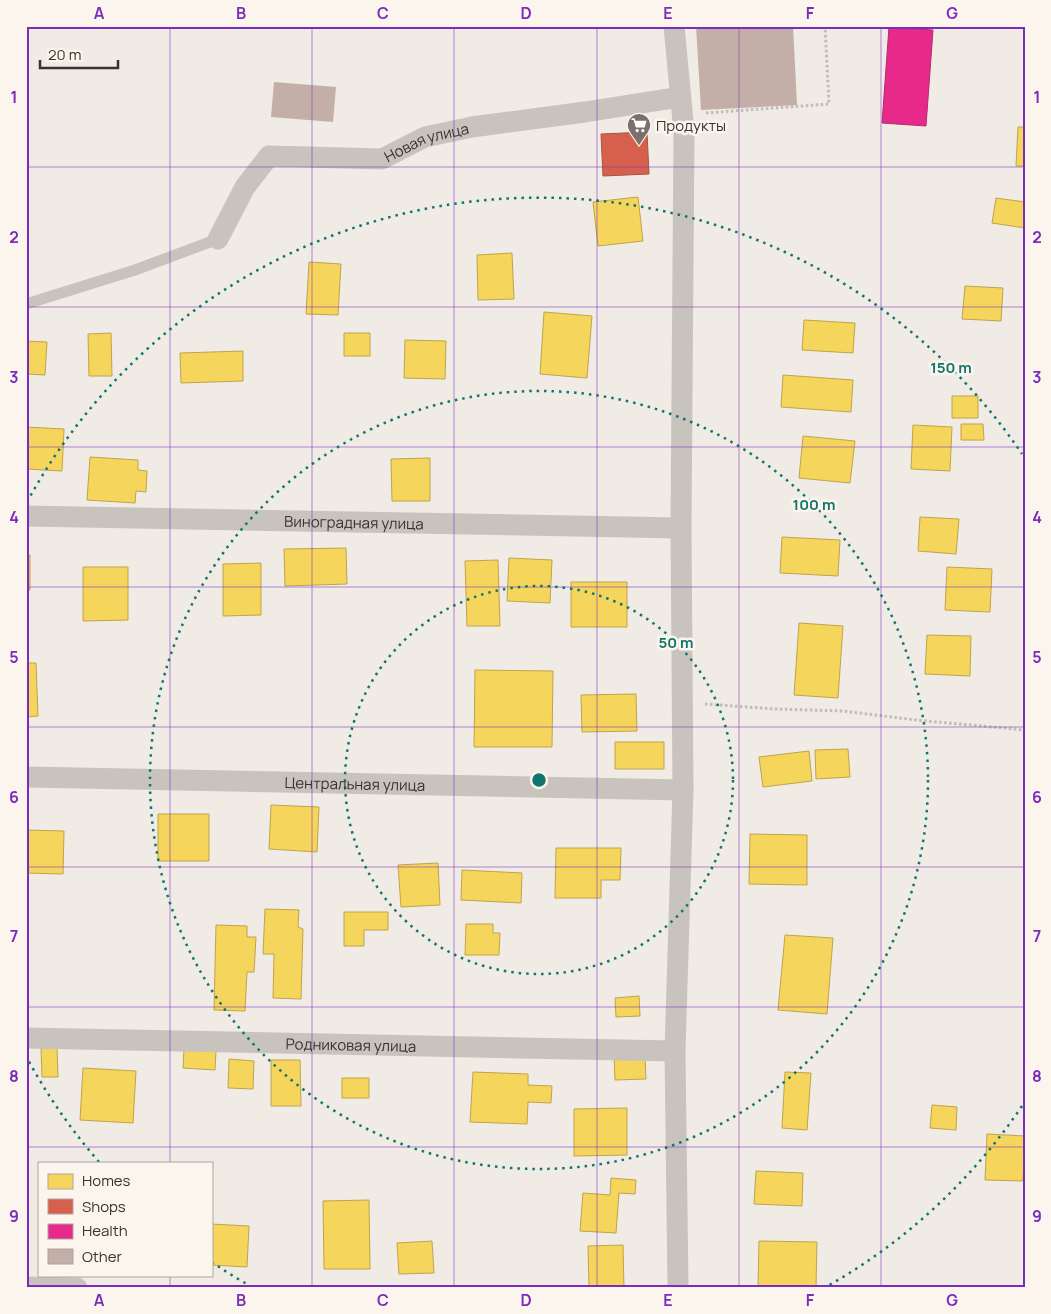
<svg xmlns="http://www.w3.org/2000/svg" width="1051" height="1314" font-family="Manrope,sans-serif">
  <style>
    .homes { fill: #f6d55c; stroke: #bea44d }
    .shops { fill: #d6604d; stroke: #a85243 }
    .health { fill: #e7298a; stroke: #b32b6e }
    .building { fill: #c3afa7 }
    .lines { fill: none; stroke-linecap: round; stroke-linejoin: round }
    .path { stroke: #c2bbb6; stroke-width: 3; stroke-dasharray: 2.5 2.5; stroke-linecap: butt }
    .lane { stroke: #c9c3be; stroke-width: 11 }
    .street { stroke: #c9c3be; stroke-width: 21 }
    .grid { fill: none; stroke: #7b2cbf; stroke-width: 1; stroke-opacity: 0.55 }
    .ring { fill: none; stroke: #0f766e; stroke-width: 2.5; stroke-dasharray: 2.5 5 }
    .labels { text-anchor: middle; dominant-baseline: central; stroke-width: 5; stroke-linejoin: round; paint-order: stroke }
    .poi-label { font-size: 15px; fill: #3b302b; stroke: #fbf5ee; text-anchor: start }
    .street-label { font-size: 15px; fill: #3b302b; stroke: #fbf5ee }
    .centre { fill: #0f766e; stroke: #fbf5ee; stroke-width: 2.5 }
    .ring-label { font-size: 15px; text-anchor: middle; font-weight: bold; fill: #0f766e; stroke: #fbf5ee; stroke-width: 5; stroke-linejoin: round; paint-order: stroke }
    .neatline { fill: none; stroke: #7b2cbf; stroke-width: 2 }
    .grid-label { font-size: 16px; text-anchor: middle; font-weight: bold; fill: #7b2cbf }
  </style>
  <rect width="100%" height="100%" fill="#f0ebe5"/>
  <path class="homes" d="M 1018,127 L 1025,127 L 1025,166 L 1016,166 Z
    M 638,197 L 643,241 L 598,246 L 593,202 Z
    M 996,198 L 1025,202 L 1025,228 L 992,223 Z
    M 512,253 L 514,299 L 478,300 L 477,255 Z
    M 309,262 L 341,264 L 338,315 L 306,314 Z
    M 965,286 L 1003,288 L 1001,321 L 962,319 Z
    M 544,312 L 592,316 L 587,378 L 540,374 Z
    M 804,320 L 855,323 L 853,353 L 802,350 Z
    M 111,333 L 112,376 L 89,376 L 88,334 Z
    M 344,333 L 370,333 L 370,356 L 344,356 Z
    M 405,340 L 446,341 L 445,379 L 404,378 Z
    M 26,341 L 47,342 L 45,375 L 26,374 Z
    M 243,351 L 243,381 L 181,383 L 180,353 Z
    M 783,375 L 853,380 L 851,412 L 781,407 Z
    M 952,396 L 978,396 L 978,418 L 952,418 Z
    M 961,424 L 983,424 L 984,440 L 961,440 Z
    M 913,425 L 952,427 L 950,471 L 911,469 Z
    M 26,427 L 64,429 L 62,471 L 26,469 Z
    M 803,436 L 855,441 L 850,483 L 799,478 Z
    M 90,457 L 138,460 L 138,470 L 147,471 L 146,492 L 136,491 L 135,503 L 87,500 Z
    M 430,458 L 430,501 L 392,501 L 391,459 Z
    M 920,517 L 959,519 L 956,554 L 918,551 Z
    M 782,537 L 840,540 L 838,576 L 780,573 Z
    M 346,548 L 347,584 L 285,586 L 284,549 Z
    M 26,555 L 30,555 L 30,590 L 26,590 Z
    M 509,558 L 552,560 L 550,603 L 507,601 Z
    M 498,560 L 500,626 L 467,626 L 465,561 Z
    M 261,563 L 261,615 L 223,616 L 223,564 Z
    M 83,567 L 128,567 L 128,620 L 83,621 Z
    M 947,567 L 992,569 L 990,612 L 945,610 Z
    M 571,582 L 627,582 L 627,627 L 571,627 Z
    M 799,623 L 843,626 L 838,698 L 794,695 Z
    M 927,635 L 971,636 L 970,676 L 925,674 Z
    M 26,663 L 36,663 L 38,716 L 26,717 Z
    M 475,670 L 553,671 L 552,747 L 474,747 Z
    M 636,694 L 637,731 L 582,732 L 581,695 Z
    M 615,742 L 664,742 L 664,769 L 615,769 Z
    M 848,749 L 850,777 L 816,779 L 815,750 Z
    M 809,751 L 812,781 L 763,787 L 759,757 Z
    M 271,805 L 319,807 L 317,852 L 269,849 Z
    M 158,814 L 209,814 L 209,861 L 158,861 Z
    M 26,830 L 64,831 L 63,874 L 26,873 Z
    M 750,834 L 807,835 L 807,885 L 749,884 Z
    M 556,848 L 621,848 L 620,880 L 601,880 L 601,898 L 555,898 Z
    M 438,863 L 440,905 L 401,907 L 398,865 Z
    M 462,870 L 522,873 L 521,903 L 461,900 Z
    M 265,909 L 299,910 L 298,927 L 303,929 L 301,999 L 273,998 L 274,954 L 263,954 Z
    M 344,912 L 388,912 L 388,930 L 364,930 L 364,946 L 344,946 Z
    M 466,924 L 493,924 L 493,933 L 500,933 L 499,955 L 465,955 Z
    M 216,925 L 247,926 L 247,937 L 256,937 L 254,972 L 247,972 L 245,1011 L 214,1010 Z
    M 785,935 L 833,938 L 827,1014 L 778,1010 Z
    M 639,996 L 640,1016 L 616,1017 L 615,998 Z
    M 41,1048 L 57,1048 L 58,1077 L 42,1077 Z
    M 184,1049 L 216,1051 L 215,1070 L 183,1068 Z
    M 614,1055 L 645,1055 L 646,1079 L 615,1080 Z
    M 229,1059 L 254,1061 L 253,1089 L 228,1088 Z
    M 271,1060 L 300,1060 L 301,1106 L 271,1106 Z
    M 83,1068 L 136,1071 L 133,1123 L 80,1120 Z
    M 473,1072 L 528,1074 L 528,1085 L 552,1086 L 551,1103 L 528,1102 L 527,1124 L 470,1122 Z
    M 785,1072 L 811,1073 L 807,1130 L 782,1128 Z
    M 342,1078 L 369,1078 L 369,1098 L 342,1098 Z
    M 932,1105 L 957,1107 L 956,1130 L 930,1128 Z
    M 627,1108 L 627,1155 L 574,1156 L 574,1109 Z
    M 987,1134 L 1025,1136 L 1023,1181 L 985,1180 Z
    M 756,1171 L 803,1173 L 802,1206 L 754,1204 Z
    M 611,1178 L 636,1180 L 635,1194 L 619,1193 L 616,1233 L 580,1231 L 583,1193 L 610,1195 Z
    M 369,1200 L 370,1269 L 324,1269 L 323,1201 Z
    M 211,1224 L 249,1226 L 247,1267 L 211,1265 Z
    M 432,1241 L 434,1273 L 399,1274 L 397,1243 Z
    M 759,1241 L 817,1242 L 816,1288 L 758,1288 Z
    M 623,1245 L 624,1288 L 589,1288 L 588,1246 Z"/>
  <path class="shops" d="M 647,132 L 649,174 L 603,176 L 601,134 Z"/>
  <path class="health" d="M 889,27 L 933,30 L 926,126 L 882,123 Z"/>
  <path class="building" d="M 696,26 L 793,26 L 797,105 L 701,110 Z
    M 274,82 L 336,87 L 333,122 L 271,117 Z"/>
  <g class="lines">
    <path class="path" d="M 706,113 L 829,104 L 825,26
      M 705,704 L 775,709 L 843,711 L 916,720 L 1025,730"/>
    <path class="lane" d="M 26,304 L 135,270 L 218,239"/>
    <g class="street">
      <path d="M 674,26 L 684,132 L 681,528 L 683,790 L 675,1051 L 678,1288"/>
      <path id="s1" d="M 218,239 L 245,187 L 269,156 L 382,159 L 425,137 L 472,127 L 585,112 L 680,97"/>
      <path id="s2" d="M 26,516 L 681,528"/>
      <path id="s3" d="M 26,777 L 683,790"/>
      <path id="s4" d="M 26,1038 L 675,1051"/>
      <path d="M 26,1287 L 77,1288"/>
    </g>
  </g>
  <path class="grid" d="M 170,26 L 170,1163M 312,26 L 312,1288M 454,26 L 454,1288M 597,26 L 597,1288M 739,26 L 739,1288M 881,26 L 881,1288M 26,167 L 1025,167M 26,307 L 1025,307M 26,447 L 1025,447M 26,587 L 1025,587M 26,727 L 1025,727M 26,867 L 1025,867M 26,1007 L 1025,1007M 26,1147 L 1025,1147M 170,1275 L 170,1288"/>
  <g class="ring">
    <circle cx="539" cy="780" r="194"/>
    <circle cx="539" cy="780" r="389"/>
    <path d="M1022 1106A583 583 0 0 1 826 1287M252 1287A583 583 0 0 1 213 1263M99 1162A583 583 0 0 1 27 1058M27 502A583 583 0 0 1 1022 454"/>
  </g>
  <defs>
    <g id="supermarket-pin" transform="scale(1.25)"><path d="M0 17L-7.5 6A9.5 9.5 0 1 1 7.5 6Z" fill="#7a716c" stroke="#fbf5ee"/><path d="M-6-5.5h2.5l.6 2H6L4.5 2H-2.5L-4.4-4H-6ZM-1.5 3.2a1.3 1.3 0 1 0 .1 0ZM3 3.2a1.3 1.3 0 1 0 .1 0Z" fill="#fff"/></g>
  </defs>
  <g fill-rule="evenodd">
    <use href="#supermarket-pin" x="639" y="125"/>
  </g>
  <g class="labels">
    <g class="poi-label">
      <text x="656" y="125">Продукты</text>
    </g>
    <g class="street-label">
      <text stroke="none"><textPath href="#s1" startOffset="259">Новая улица</textPath></text>
      <text stroke="none"><textPath href="#s2" startOffset="328">Виноградная улица</textPath></text>
      <text stroke="none"><textPath href="#s3" startOffset="329">Центральная улица</textPath></text>
      <text stroke="none"><textPath href="#s4" startOffset="325">Родниковая улица</textPath></text>
    </g>
  </g>
  <circle cx="539" cy="780" r="8" class="centre"/>
  <g class="ring-label">
    <text x="951" y="373">150 m</text>
    <text x="814" y="510">100 m</text>
    <text x="676" y="648">50 m</text>
  </g>
  <rect width="1051" height="1314" fill="none" stroke="#fbf5ee" stroke-width="55"/>
  <rect x="38" y="1162" width="175" height="115" fill="#fbf5ee" stroke="#aea6a0"/>
  <rect x="48" y="1174" width="25" height="15" fill="#f6d55c" stroke="#aea6a0"/>
  <text x="82" y="1186" font-size="15" fill="#3b302b">Homes</text>
  <rect x="48" y="1199" width="25" height="15" fill="#d6604d" stroke="#aea6a0"/>
  <text x="82" y="1212" font-size="15" fill="#3b302b">Shops</text>
  <rect x="48" y="1224" width="25" height="15" fill="#e7298a" stroke="#aea6a0"/>
  <text x="82" y="1236" font-size="15" fill="#3b302b">Health</text>
  <rect x="48" y="1249" width="25" height="15" fill="#c3afa7" stroke="#aea6a0"/>
  <text x="82" y="1262" font-size="15" fill="#3b302b">Other</text>
  <path d="M40 60v8h78v-8" fill="none" stroke="#3b302b" stroke-width="2.5"/>
  <text x="48" y="60" font-size="15" fill="#3b302b" stroke="#fbf5ee" stroke-width="4" paint-order="stroke">20 m</text>
  <rect x="28" y="28" width="996" height="1258" class="neatline"/>
  <g class="grid-label">
    <text x="99" y="19">A</text>
    <text x="241" y="19">B</text>
    <text x="383" y="19">C</text>
    <text x="526" y="19">D</text>
    <text x="668" y="19">E</text>
    <text x="810" y="19">F</text>
    <text x="952" y="19">G</text>
    <text x="14" y="103">1</text>
    <text x="1037" y="103">1</text>
    <text x="14" y="243">2</text>
    <text x="1037" y="243">2</text>
    <text x="14" y="383">3</text>
    <text x="1037" y="383">3</text>
    <text x="14" y="523">4</text>
    <text x="1037" y="523">4</text>
    <text x="14" y="663">5</text>
    <text x="1037" y="663">5</text>
    <text x="14" y="803">6</text>
    <text x="1037" y="803">6</text>
    <text x="14" y="942">7</text>
    <text x="1037" y="942">7</text>
    <text x="14" y="1082">8</text>
    <text x="1037" y="1082">8</text>
    <text x="14" y="1222">9</text>
    <text x="1037" y="1222">9</text>
    <text x="99" y="1306">A</text>
    <text x="241" y="1306">B</text>
    <text x="383" y="1306">C</text>
    <text x="526" y="1306">D</text>
    <text x="668" y="1306">E</text>
    <text x="810" y="1306">F</text>
    <text x="952" y="1306">G</text>
  </g>
</svg>
